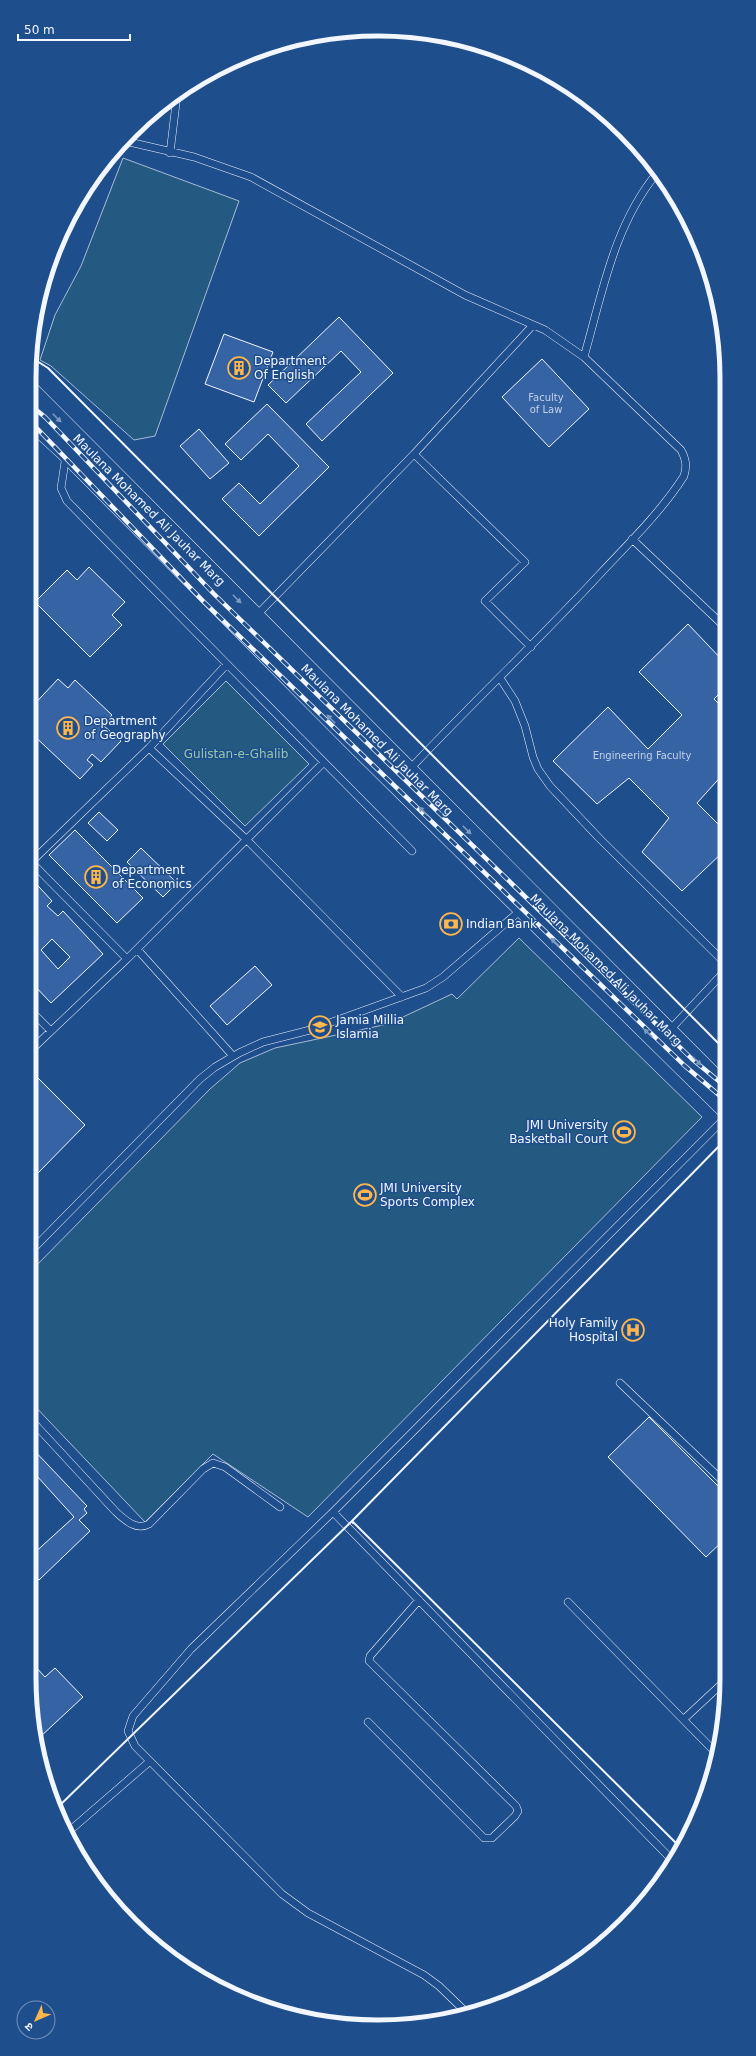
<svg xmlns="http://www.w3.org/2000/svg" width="756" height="2056" font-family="'DejaVu Sans','Noto Sans Devanagari',sans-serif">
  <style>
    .green { fill: #245a82; stroke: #a8bbd7 }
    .building { fill: #3563a3; stroke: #f2f6ff; fill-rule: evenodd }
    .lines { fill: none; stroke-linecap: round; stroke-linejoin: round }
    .service-casing { stroke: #f2f6ff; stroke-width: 8 }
    .secondary-casing { stroke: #f2f6ff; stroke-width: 20 }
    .service { stroke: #1f4e8c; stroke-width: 7 }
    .secondary { stroke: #1f4e8c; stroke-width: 19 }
    .rail-casing { stroke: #f2f6ff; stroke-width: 4.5 }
    .rail { stroke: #1f4e8c; stroke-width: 3; stroke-dasharray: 9; stroke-linecap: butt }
    .wall { stroke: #f2f6ff; stroke-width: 2 }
    .oneway { fill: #7e9ac0 }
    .labels { text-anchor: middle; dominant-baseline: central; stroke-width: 3; stroke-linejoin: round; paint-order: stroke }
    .number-label { font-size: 10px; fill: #c3d1e8 }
    .poi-label { font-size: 12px; fill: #f2f6ff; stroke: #1f4e8c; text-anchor: start }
    .street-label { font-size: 12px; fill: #f2f6ff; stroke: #1f4e8c }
    .park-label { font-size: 12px; fill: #97c8a6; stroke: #1f4e8c }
    .rim { fill: none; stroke: #f2f6ff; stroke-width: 5 }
  </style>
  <rect width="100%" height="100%" fill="#1f4e8c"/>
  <path class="green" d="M 123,158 L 239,201 L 155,436 L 134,440 L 51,366 L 40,360 L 55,315 L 81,266 Z
    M 226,681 L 309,764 L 245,826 L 163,744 Z
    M 519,938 L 702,1117 L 308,1517 L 213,1454 L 145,1522 L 29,1400 L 29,1273 L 210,1089 L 240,1063 L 275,1048 L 388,1024 L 452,994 L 457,999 Z"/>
  <path class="building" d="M 339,317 L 393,373 L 322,441 L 306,424 L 361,372 L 341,351 L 286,403 L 268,385 Z
    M 224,334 L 273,352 L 254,402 L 205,384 Z
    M 542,359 L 589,409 L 549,447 L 502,397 Z
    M 267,404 L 329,467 L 259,536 L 222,499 L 239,483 L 260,504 L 299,466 L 268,434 L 241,460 L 225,444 Z
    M 199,429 L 229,463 L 210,479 L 180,446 Z
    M 89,567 L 125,602 L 112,615 L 122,625 L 90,657 L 35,602 L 67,570 L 77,580 Z
    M 688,624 L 725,663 L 725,688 L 714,699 L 725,710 L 725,772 L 697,803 L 725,831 L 725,850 L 682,891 L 642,852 L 669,818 L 629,778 L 597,804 L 553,761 L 608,707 L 648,749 L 682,715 L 639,672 Z
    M 58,679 L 68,688 L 75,680 L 112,715 L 103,725 L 121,741 L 101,762 L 92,754 L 87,760 L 93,765 L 80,779 L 29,731 L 29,710 Z
    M 99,812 L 118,830 L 107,841 L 88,823 Z
    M 75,830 L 143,898 L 117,923 L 49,855 Z
    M 141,848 L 177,883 L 163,897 L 127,862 Z
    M 29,876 L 52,901 L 47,906 L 58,916 L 63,911 L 103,954 L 51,1003 L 29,980 L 29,920 L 31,918 L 29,915 ZM 52,939 L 70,957 L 58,969 L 41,950 Z
    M 255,966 L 272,985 L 227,1025 L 210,1006 Z
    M 29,1069 L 85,1125 L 37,1174 L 29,1166 Z
    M 649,1417 L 727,1495 L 727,1537 L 706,1557 L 608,1457 Z
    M 29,1445 L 87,1506 L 84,1509 L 87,1513 L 79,1520 L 90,1531 L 39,1580 L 29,1569 L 29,1554 L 31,1556 L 74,1517 L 36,1475 L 29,1482 Z
    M 32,1663 L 45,1677 L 55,1668 L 83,1697 L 39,1738 L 29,1678 L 29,1666 Z"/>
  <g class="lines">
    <g class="service-casing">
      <path id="service" d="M 125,141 L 194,157 L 251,177 L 465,295 L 545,330 L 584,357 L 681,450 C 686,459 687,466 684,476 C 661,512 628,544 599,575 C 537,642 471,704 409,770
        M 170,153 L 177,95
        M 46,275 L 67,220
        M 584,357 C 602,294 614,225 657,173
        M 414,454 L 525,562 L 485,601 L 531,647
        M 632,539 L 725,627
        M 256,616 L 414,454 L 533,325
        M 227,664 L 412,851
        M 500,678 L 515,701 L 525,726 L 533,757 L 538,769 L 550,786 L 599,838 L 725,963
        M 149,748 L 247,840 L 402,997
        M 29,860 L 127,959
        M 29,864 L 149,748 L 227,664 L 67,501 L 61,488 L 66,455
        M 137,949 L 233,1056
        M 29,1009 L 51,1031
        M 668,1032 L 725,971
        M 29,1052 L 127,959 L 324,762
        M 29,1253 L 200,1079 L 215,1067 L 239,1053 L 263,1042 L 310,1030 L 426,988 L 443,977 L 522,909
        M 620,1383 L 727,1485
        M 29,1418 L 116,1512 C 125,1520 136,1531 149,1524 L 203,1469 L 213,1463 L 225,1467 L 280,1507
        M 333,1512 L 673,1861
        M 568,1602 L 717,1754
        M 684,1719 L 727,1679
        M 368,1722 L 484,1838 L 492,1838 L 515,1816 L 518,1811 L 516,1806 L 369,1661 L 370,1656 L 419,1600
        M 67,1833 L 149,1762
        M 468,2014 L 439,1986 L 424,1975 L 308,1913 L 282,1894 L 135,1746 L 128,1731 L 133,1716 L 191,1649 L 333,1512 L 726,1117"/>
    </g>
    <g class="secondary-casing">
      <path id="secondary" d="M 29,390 L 726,1090
        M 29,418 L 66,452 L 359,747 L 726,1109"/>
    </g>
    <use href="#service" class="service"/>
    <use href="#secondary" class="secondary"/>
    <g class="rail-casing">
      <path id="rail" d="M 29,404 L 45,417 L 214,594 L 692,1059 L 726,1087
        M 29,420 L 204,602 L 685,1066 L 726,1101"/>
    </g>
    <use href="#rail" class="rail"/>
    <path class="wall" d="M 32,358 L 48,368 L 726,1051
      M 56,1809 L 352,1521 L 353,1523
      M 681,1848 L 352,1521 L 726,1139"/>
  </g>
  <defs><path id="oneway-solid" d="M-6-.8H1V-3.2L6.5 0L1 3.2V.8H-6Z"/></defs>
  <g class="oneway">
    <use href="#oneway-solid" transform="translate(57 418) rotate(45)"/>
    <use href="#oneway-solid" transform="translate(237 599) rotate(45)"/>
    <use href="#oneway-solid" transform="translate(331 719) rotate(-135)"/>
    <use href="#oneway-solid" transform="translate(423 811) rotate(-135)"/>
    <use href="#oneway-solid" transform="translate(467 830) rotate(45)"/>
    <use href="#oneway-solid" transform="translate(555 942) rotate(-136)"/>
    <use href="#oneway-solid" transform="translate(648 1033) rotate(-136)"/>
    <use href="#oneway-solid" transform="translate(697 1061) rotate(45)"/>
  </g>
  <defs>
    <g id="building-ring" transform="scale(1.15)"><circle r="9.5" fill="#1f4e8c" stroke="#ffb74d" stroke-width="1.5"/><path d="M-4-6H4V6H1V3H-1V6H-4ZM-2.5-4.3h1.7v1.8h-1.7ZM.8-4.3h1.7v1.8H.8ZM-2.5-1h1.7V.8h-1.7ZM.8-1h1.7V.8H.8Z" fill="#ffb74d"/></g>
    <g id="bank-ring" transform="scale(1.15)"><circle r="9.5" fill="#1f4e8c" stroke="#ffb74d" stroke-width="1.5"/><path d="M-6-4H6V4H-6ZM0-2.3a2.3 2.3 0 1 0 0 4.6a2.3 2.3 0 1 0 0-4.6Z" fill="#ffb74d"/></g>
    <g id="university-ring" transform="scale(1.15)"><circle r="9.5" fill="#1f4e8c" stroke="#ffb74d" stroke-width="1.5"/><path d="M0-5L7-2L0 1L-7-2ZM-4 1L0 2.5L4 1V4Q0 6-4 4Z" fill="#ffb74d"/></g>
    <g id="stadium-ring" transform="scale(1.15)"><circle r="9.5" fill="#1f4e8c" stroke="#ffb74d" stroke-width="1.5"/><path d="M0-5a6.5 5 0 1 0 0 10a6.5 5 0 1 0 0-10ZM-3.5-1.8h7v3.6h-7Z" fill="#ffb74d"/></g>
    <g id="hospital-ring" transform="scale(1.15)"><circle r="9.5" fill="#1f4e8c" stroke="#ffb74d" stroke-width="1.5"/><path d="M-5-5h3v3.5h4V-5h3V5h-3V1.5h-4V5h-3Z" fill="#ffb74d"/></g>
  </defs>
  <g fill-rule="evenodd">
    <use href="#building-ring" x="239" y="368"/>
    <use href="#building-ring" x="68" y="728"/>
    <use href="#building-ring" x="96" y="877"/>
    <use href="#bank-ring" x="451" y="924"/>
    <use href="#university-ring" x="320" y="1027"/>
    <use href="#stadium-ring" x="624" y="1132"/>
    <use href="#stadium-ring" x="365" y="1195"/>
    <use href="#hospital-ring" x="633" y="1330"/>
  </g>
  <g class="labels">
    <g class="number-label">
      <text x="546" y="397">Faculty<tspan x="546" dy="12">of Law</tspan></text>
      <text x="642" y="755">Engineering Faculty</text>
    </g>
    <g class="poi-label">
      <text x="254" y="361">Department<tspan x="254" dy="14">Of English</tspan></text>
      <text x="84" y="721">Department<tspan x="84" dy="14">of Geography</tspan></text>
      <text x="112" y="870">Department<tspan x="112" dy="14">of Economics</tspan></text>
      <text x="466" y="924">Indian Bank</text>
      <text x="336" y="1020">Jamia Millia<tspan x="336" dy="14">Islamia</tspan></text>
      <text x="608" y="1125" text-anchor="end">JMI University<tspan x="608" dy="14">Basketball Court</tspan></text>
      <text x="380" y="1188">JMI University<tspan x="380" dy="14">Sports Complex</tspan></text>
      <text x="618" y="1323" text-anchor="end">Holy Family<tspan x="618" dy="14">Hospital</tspan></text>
    </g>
    <g class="street-label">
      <text transform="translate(149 510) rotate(45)">Maulana Mohamed Ali Jauhar Marg</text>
      <text transform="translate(377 740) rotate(45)">Maulana Mohamed Ali Jauhar Marg</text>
      <text transform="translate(606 970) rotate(45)">Maulana Mohamed Ali Jauhar Marg</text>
    </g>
    <g class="park-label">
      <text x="236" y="754">Gulistan-e-Ghalib</text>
    </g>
  </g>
  <path d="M0 0H756V2056H0ZM378 36H378A342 342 0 0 1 720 378V1678A342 342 0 0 1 378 2020H378A342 342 0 0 1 36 1678V378A342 342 0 0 1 378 36Z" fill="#1f4e8c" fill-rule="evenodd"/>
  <path class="rim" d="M378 36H378A342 342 0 0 1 720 378V1678A342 342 0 0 1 378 2020H378A342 342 0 0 1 36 1678V378A342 342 0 0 1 378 36Z"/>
  <g transform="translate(36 2020) rotate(225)"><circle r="19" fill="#1f4e8c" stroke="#7391ba"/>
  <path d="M0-3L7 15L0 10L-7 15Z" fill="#ffb74d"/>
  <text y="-6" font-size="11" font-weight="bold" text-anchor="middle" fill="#f2f6ff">उ</text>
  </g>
  <path d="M18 34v6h112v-6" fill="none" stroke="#f2f6ff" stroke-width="2"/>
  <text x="24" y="34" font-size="12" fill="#f2f6ff" stroke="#1f4e8c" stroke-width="3" paint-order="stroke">50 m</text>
</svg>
